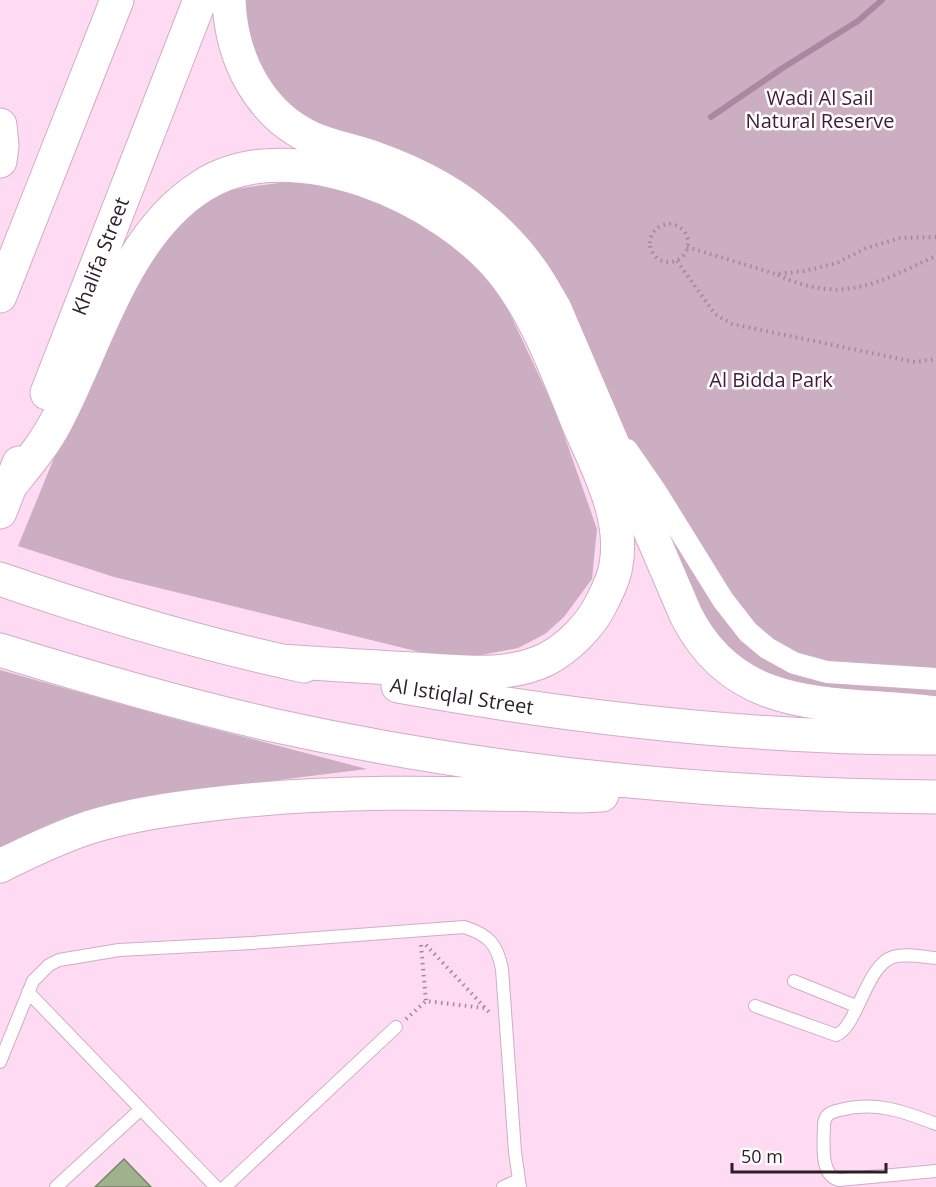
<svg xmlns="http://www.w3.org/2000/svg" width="936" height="1187" font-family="'Open Sans',sans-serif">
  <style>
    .green { fill: #ccaec2 }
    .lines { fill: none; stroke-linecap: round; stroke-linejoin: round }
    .stream { stroke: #ab88a0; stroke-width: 6 }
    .building { fill: #a0b18d; stroke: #768565; stroke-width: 1.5 }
    .lane-casing { stroke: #cfadc4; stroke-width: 14 }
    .street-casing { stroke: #cfadc4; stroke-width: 25 }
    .primary-casing { stroke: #cfadc4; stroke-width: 35 }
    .path { stroke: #a18799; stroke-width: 4; stroke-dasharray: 1.5 4.5; stroke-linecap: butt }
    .lane { stroke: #fff; stroke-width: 12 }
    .street { stroke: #fff; stroke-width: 22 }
    .primary { stroke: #fff; stroke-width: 33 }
    .labels { text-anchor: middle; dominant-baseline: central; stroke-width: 5; stroke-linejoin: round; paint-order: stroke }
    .park-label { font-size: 20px; fill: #441839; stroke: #fff }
    .street-label { font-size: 20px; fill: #2b1e27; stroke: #fff }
  </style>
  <rect width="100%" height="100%" fill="#fedbf3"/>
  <path class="green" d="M 241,0 L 936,0 L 936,705 L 794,694 L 713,645 L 576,334 L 277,108 L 235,11 Z
    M 301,180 L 339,185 L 411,214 L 475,263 L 504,301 L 556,412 L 597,529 L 592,579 L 564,617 L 545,634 L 518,648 L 476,656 L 428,654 L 114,577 L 18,546 L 101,343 L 155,254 L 184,214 L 227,190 Z
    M 0,670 L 171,718 L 367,769 L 142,797 L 47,825 L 0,851 Z"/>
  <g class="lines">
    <path class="stream" d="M 711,117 L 781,69 L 858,21 L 882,0"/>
  </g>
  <path class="building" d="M 124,1159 L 151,1187 L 95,1187 Z"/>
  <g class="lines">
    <g class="lane-casing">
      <path id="lane" d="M 794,981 L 856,1006
        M 28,992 L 216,1187
        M 755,1006 L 836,1035 C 857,1028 866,965 893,957 C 906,953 923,957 936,958
        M 0,1062 L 33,981 L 49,965 L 59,960 L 119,950 L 252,943 L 464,927 C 489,935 497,944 502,969 L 515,1152 L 520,1187
        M 936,1124 C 903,1111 875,1101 840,1110 C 831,1112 825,1114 824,1124 C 824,1141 819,1175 839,1180 L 936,1171
        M 56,1187 L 141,1109
        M 225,1187 L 396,1027
        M 503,1187 L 519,1180"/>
    </g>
    <g class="street-casing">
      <path id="street" d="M 627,450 L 656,492 L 723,600 L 748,632 L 767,648 L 794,663 L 827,672 L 936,679"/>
    </g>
    <g class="primary-casing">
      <path id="primary" d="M 229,0 C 231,58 259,115 314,139 C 334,147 355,151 375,158 C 398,166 420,176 441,188 C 474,207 506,236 529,267 C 539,280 547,295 555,309 L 686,615 C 738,719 839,700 936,713
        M 0,125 L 2,146 L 0,161
        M 0,296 L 117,0
        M 47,393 L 200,0
        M 11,485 C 27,465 44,445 56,422 C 97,345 124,235 202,186 C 291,129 445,199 504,274 C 537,316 556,369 576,418 C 595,464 625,514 616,565 C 614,579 607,592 601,604 C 590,626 569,647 547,659 C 507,679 458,671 415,669 C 371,667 326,664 282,661
        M 0,512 L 19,463
        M 0,579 C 98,613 202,644 304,666
        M 0,650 C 90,678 180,704 272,725 C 490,773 713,795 936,797
        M 398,686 C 575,718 756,739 936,738
        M 0,866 C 28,852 58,838 87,828 C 128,815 170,809 212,804 C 334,789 457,793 580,796 L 602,795"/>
    </g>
    <path class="path" d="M650 243a19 19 0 1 1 38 0a19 19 0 1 1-38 0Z
      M 687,247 L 776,274 L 804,271 L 837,263 L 866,248 L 900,238 L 936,237
      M 677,261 L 715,314 L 732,324 L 915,362 L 936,359
      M 778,275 C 843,305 877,283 936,256
      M 421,945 L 426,1001
      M 426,945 L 489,1012
      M 406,1019 L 426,1001 L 484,1008"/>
    <use href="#lane" class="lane"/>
    <use href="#street" class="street"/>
    <use href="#primary" class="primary"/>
  </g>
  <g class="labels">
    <g class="park-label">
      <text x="820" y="97">Wadi Al Sail<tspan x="820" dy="23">Natural Reserve</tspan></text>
      <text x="771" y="379">Al Bidda Park</text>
    </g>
    <g class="street-label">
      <text transform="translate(100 256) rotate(-69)">Khalifa Street</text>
      <text transform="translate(462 696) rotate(9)">Al Istiqlal Street</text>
    </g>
  </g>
  <path d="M732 1163v9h154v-9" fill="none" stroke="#2b1e27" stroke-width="3"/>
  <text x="741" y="1163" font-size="18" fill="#2b1e27" stroke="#ffffff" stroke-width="4.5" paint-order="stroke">50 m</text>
</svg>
